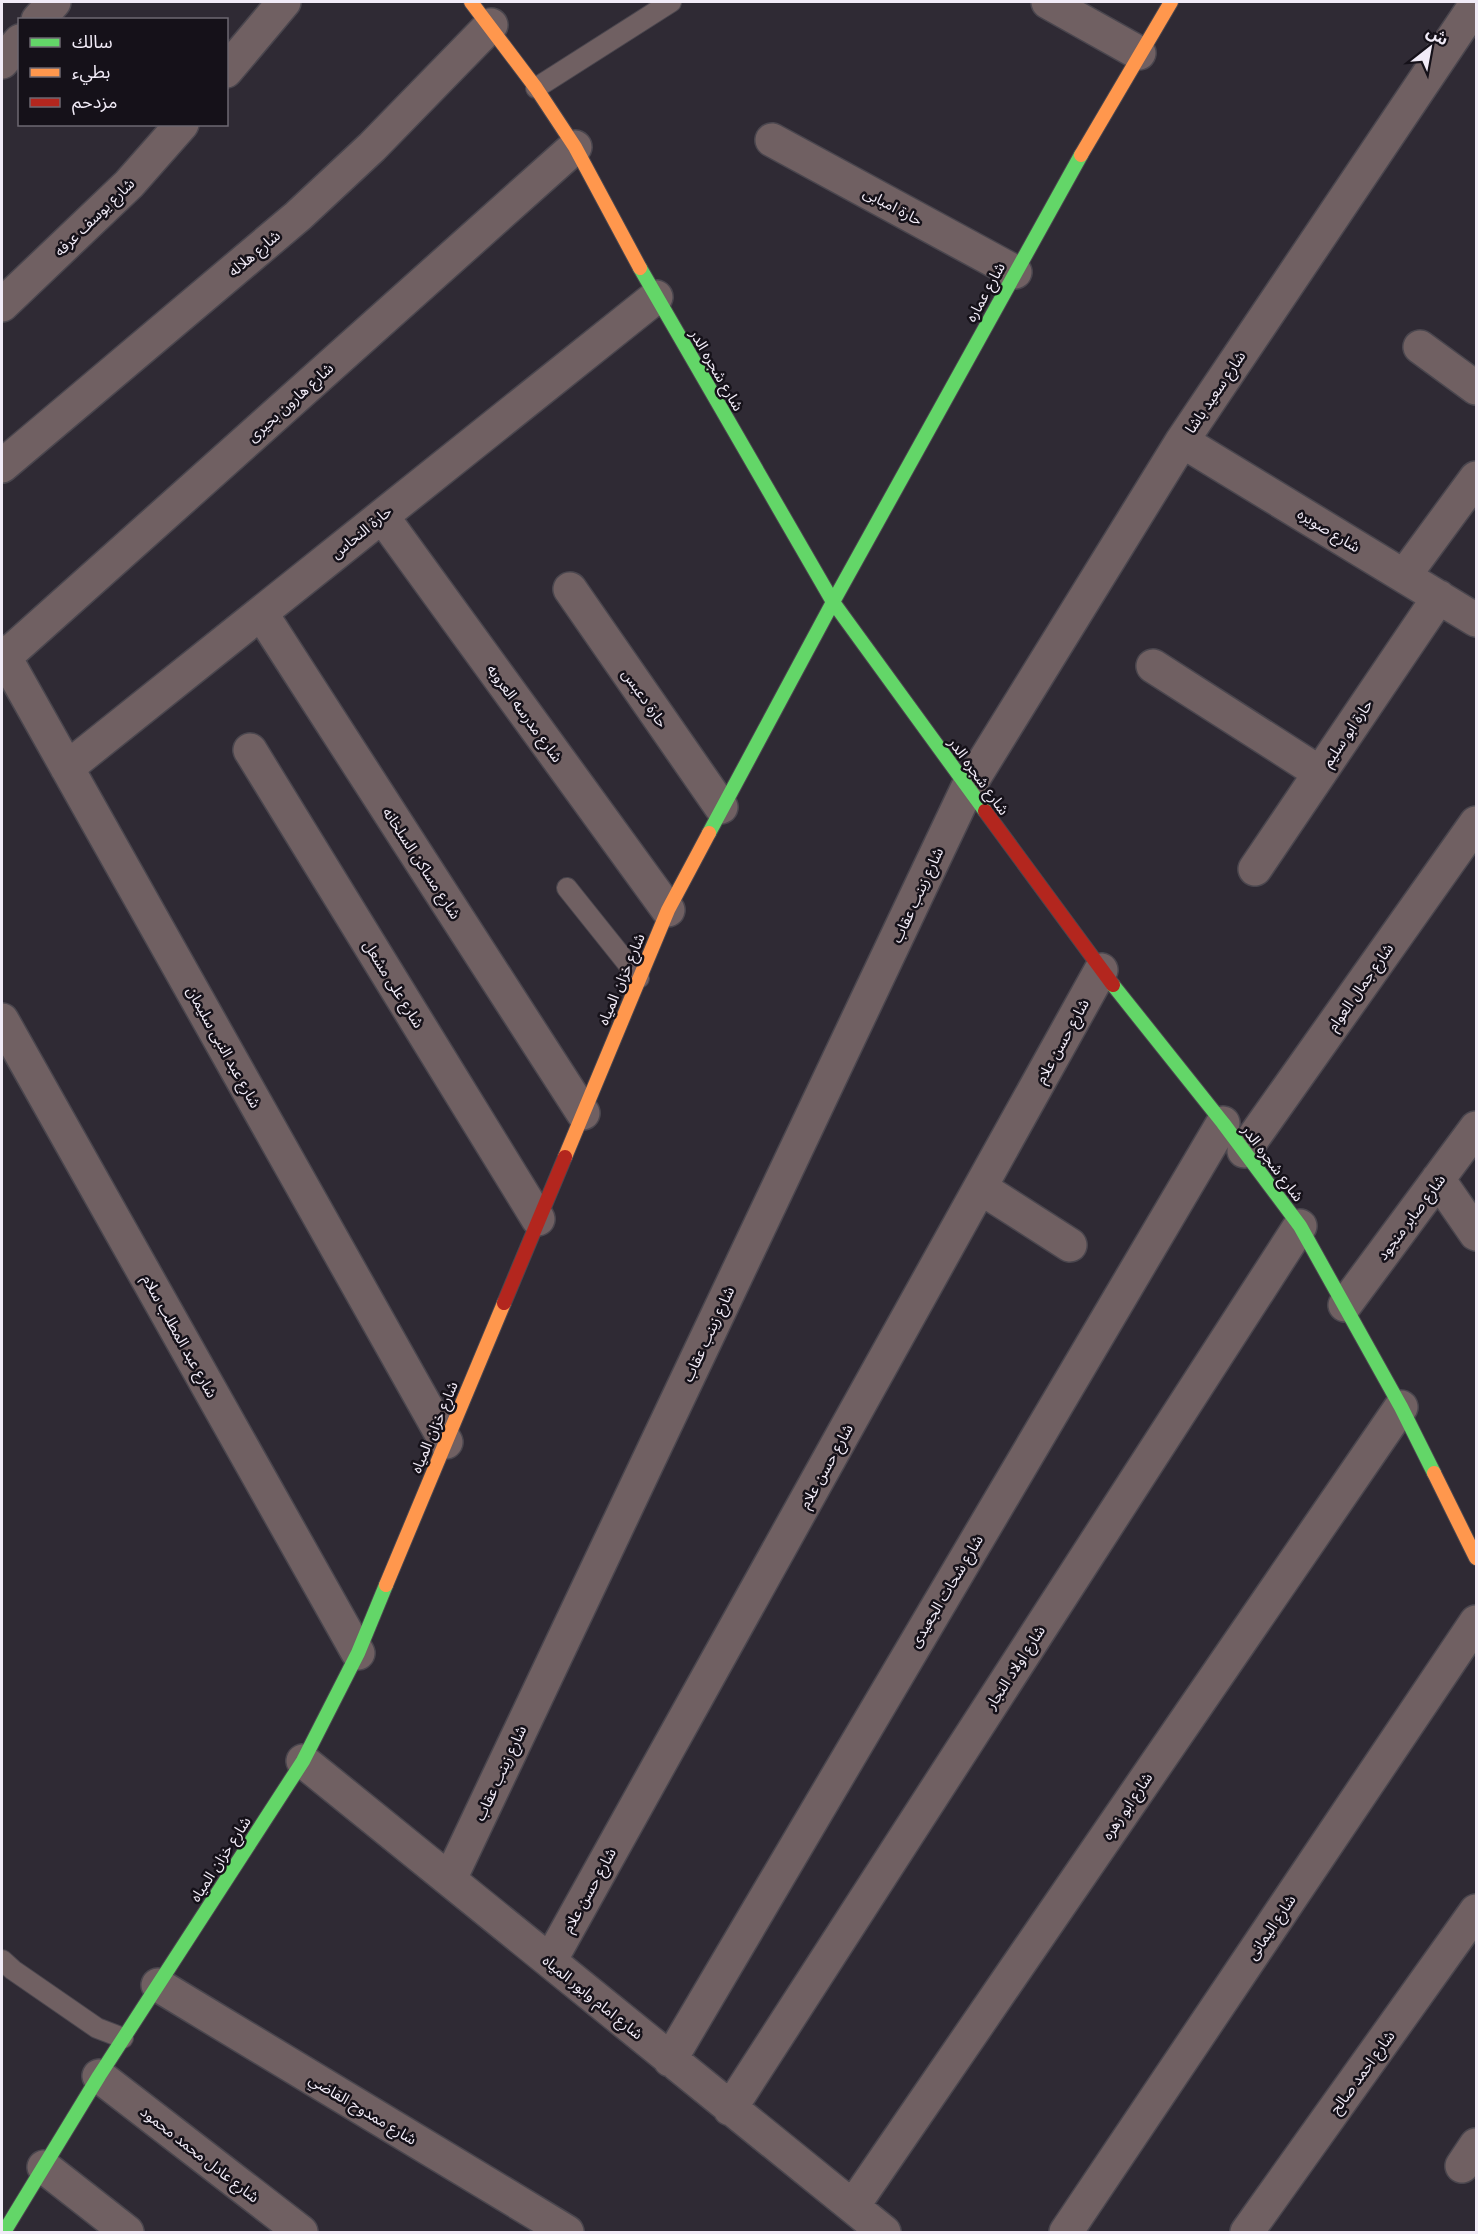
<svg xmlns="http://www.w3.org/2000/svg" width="1478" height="2234" font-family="Arial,'Noto Sans Arabic',sans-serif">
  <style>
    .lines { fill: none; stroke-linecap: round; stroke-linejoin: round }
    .lane-casing { stroke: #4a464e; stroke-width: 22 }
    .street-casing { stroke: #4a464e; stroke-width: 36 }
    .fast-casing { stroke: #4a464e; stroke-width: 16 }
    .slow-casing { stroke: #4a464e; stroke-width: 16 }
    .jam-casing { stroke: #4a464e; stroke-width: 16 }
    .lane { stroke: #706062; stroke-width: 20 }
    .street { stroke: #706062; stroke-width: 33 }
    .fast { stroke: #63d668; stroke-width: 14 }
    .slow { stroke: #ff974d; stroke-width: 14 }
    .jam { stroke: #b3261e; stroke-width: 14 }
    .labels { text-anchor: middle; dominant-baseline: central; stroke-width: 5; stroke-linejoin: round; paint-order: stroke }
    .street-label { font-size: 15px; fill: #f1ebf7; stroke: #151119 }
  </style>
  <rect width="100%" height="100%" fill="#2f2a34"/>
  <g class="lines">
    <g class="lane-casing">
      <path id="lane" d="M 536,88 L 671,2
        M 567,888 L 639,978
        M 2,1960 L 13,1970 L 97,2028 L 123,2038"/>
    </g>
    <g class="street-casing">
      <path id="street" d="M 1048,2 L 1139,53
        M 38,20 L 54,2
        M 2,62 L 20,41
        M 226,71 L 284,2
        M 772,140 L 1015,272
        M 2,305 L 129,184 L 182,124
        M 1420,347 L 1476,388
        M 1182,441 L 1476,620
        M 2,466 L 298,216 L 372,147 L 491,25
        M 382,516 L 668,910
        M 1404,576 L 1476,478
        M 570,589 L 721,807
        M 261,613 L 583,1113
        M 2,652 L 446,1442
        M 5,657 L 575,147
        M 1153,666 L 1320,773
        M 250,750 L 538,1219
        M 67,768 L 656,297
        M 1255,869 L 1439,597
        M 2,1020 L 358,1653
        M 1244,1151 L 1476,823
        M 1438,1179 L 1476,1234
        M 981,1188 L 1070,1245
        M 1345,1305 L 1476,1128
        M 303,1761 L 884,2232
        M 450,1879 L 967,789 L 1182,441 L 1476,4
        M 550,1961 L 1101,970
        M 158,1985 L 567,2232
        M 670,2060 L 1223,1123
        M 99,2076 L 301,2232
        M 730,2109 L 1300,1226
        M 1462,2166 L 1476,2145
        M 44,2167 L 127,2232
        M 853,2206 L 1401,1407
        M 1066,2232 L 1476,1622
        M 1247,2232 L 1476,1911"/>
    </g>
    <g class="fast-casing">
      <path id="fast" d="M 640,268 L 833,602 L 985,811
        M 709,833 L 833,602 L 1081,155
        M 1113,985 L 1223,1123 L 1300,1226 L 1401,1407 L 1434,1473
        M 4,2232 L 99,2076 L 303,1761 L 358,1653 L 386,1585"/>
    </g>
    <g class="slow-casing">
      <path id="slow" d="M 471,2 L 536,88 L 575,147 L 640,268
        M 1081,155 L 1171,2
        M 565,1157 L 668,910 L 709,833
        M 1434,1473 L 1476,1558
        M 386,1585 L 504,1303"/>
    </g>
    <g class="jam-casing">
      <path id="jam" d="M 985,811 L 1113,985
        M 504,1303 L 565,1157"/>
    </g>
    <use href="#lane" class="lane"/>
    <use href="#street" class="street"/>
    <use href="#fast" class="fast"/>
    <use href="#slow" class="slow"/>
    <use href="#jam" class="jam"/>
  </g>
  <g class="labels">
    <g class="street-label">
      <text transform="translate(893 206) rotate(28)">حارة امبابى</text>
      <text transform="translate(94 217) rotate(-44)">شارع يوسف عرفه</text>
      <text transform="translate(254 253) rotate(-40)">شارع هلاله</text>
      <text transform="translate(985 292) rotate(-61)">شارع عماره</text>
      <text transform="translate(717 370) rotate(60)">شارع شجره الدر</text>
      <text transform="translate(1215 392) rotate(-56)">شارع سعيد باشا</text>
      <text transform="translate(290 402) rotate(-42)">شارع هارون بحيرى</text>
      <text transform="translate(1329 530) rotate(31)">شارع صويره</text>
      <text transform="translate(361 532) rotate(-39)">حارة النحاس</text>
      <text transform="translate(645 698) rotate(55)">حارة دعبس</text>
      <text transform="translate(525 713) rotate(54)">شارع مدرسه العروبه</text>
      <text transform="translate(1347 733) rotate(-56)">حارة ابو سليم</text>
      <text transform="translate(979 776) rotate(54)">شارع شجره الدر</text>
      <text transform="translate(422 863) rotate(57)">شارع مساكن السلخانه</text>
      <text transform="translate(917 895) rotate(-65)">شارع زينب عقاب</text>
      <text transform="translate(621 979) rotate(-67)">شارع خزان المياه</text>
      <text transform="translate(394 984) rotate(58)">شارع على مشعل</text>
      <text transform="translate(1360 987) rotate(-55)">شارع جمال العوام</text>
      <text transform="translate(1062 1041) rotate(-61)">شارع حسن علام</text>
      <text transform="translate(224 1047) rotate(61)">شارع عبد النبى سليمان</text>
      <text transform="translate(1273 1163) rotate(53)">شارع شجره الدر</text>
      <text transform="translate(1411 1217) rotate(-53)">شارع صابر منجود</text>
      <text transform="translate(708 1334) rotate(-65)">شارع زينب عقاب</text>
      <text transform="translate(180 1336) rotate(61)">شارع عبد المطلب سلام</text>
      <text transform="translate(434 1427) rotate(-67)">شارع خزان المياه</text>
      <text transform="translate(826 1466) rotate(-61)">شارع حسن علام</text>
      <text transform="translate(946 1591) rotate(-59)">شارع شحات الجعيدى</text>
      <text transform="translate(1015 1667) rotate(-57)">شارع اولاد النجار</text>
      <text transform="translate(500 1773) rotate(-65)">شارع زينب عقاب</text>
      <text transform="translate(1127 1806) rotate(-56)">شارع ابو زهره</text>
      <text transform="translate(220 1859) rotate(-57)">شارع خزان المياه</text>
      <text transform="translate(589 1890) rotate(-61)">شارع حسن علام</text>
      <text transform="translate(1271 1927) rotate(-56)">شارع اليمانى</text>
      <text transform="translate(593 1997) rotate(39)">شارع امام وابور المياه</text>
      <text transform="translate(1362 2072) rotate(-54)">شارع احمد صالح</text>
      <text transform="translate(363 2109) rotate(31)">شارع ممدوح القاضي</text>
      <text transform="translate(200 2154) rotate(38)">شارع عادل محمد محمود</text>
    </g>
  </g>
  <rect width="1478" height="2234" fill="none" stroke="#f1ebf7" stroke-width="6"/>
  <rect x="18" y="18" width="210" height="108" fill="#151119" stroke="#6d6872" stroke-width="1.5"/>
  <rect x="30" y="38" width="30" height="9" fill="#63d668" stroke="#6d6872" stroke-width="1.5"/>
  <text x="72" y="48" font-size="18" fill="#f1ebf7">سالك</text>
  <rect x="30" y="68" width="30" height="9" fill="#ff974d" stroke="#6d6872" stroke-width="1.5"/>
  <text x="72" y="78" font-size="18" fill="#f1ebf7">بطيء</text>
  <rect x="30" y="98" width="30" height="9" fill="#b3261e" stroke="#6d6872" stroke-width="1.5"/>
  <text x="72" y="108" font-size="18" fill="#f1ebf7">مزدحم</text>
  <g transform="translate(1430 48) rotate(31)" stroke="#151119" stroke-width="4.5" paint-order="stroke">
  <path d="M0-4.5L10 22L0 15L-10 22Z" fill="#f1ebf7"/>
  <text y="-9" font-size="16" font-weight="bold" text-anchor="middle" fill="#f1ebf7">ش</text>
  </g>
</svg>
